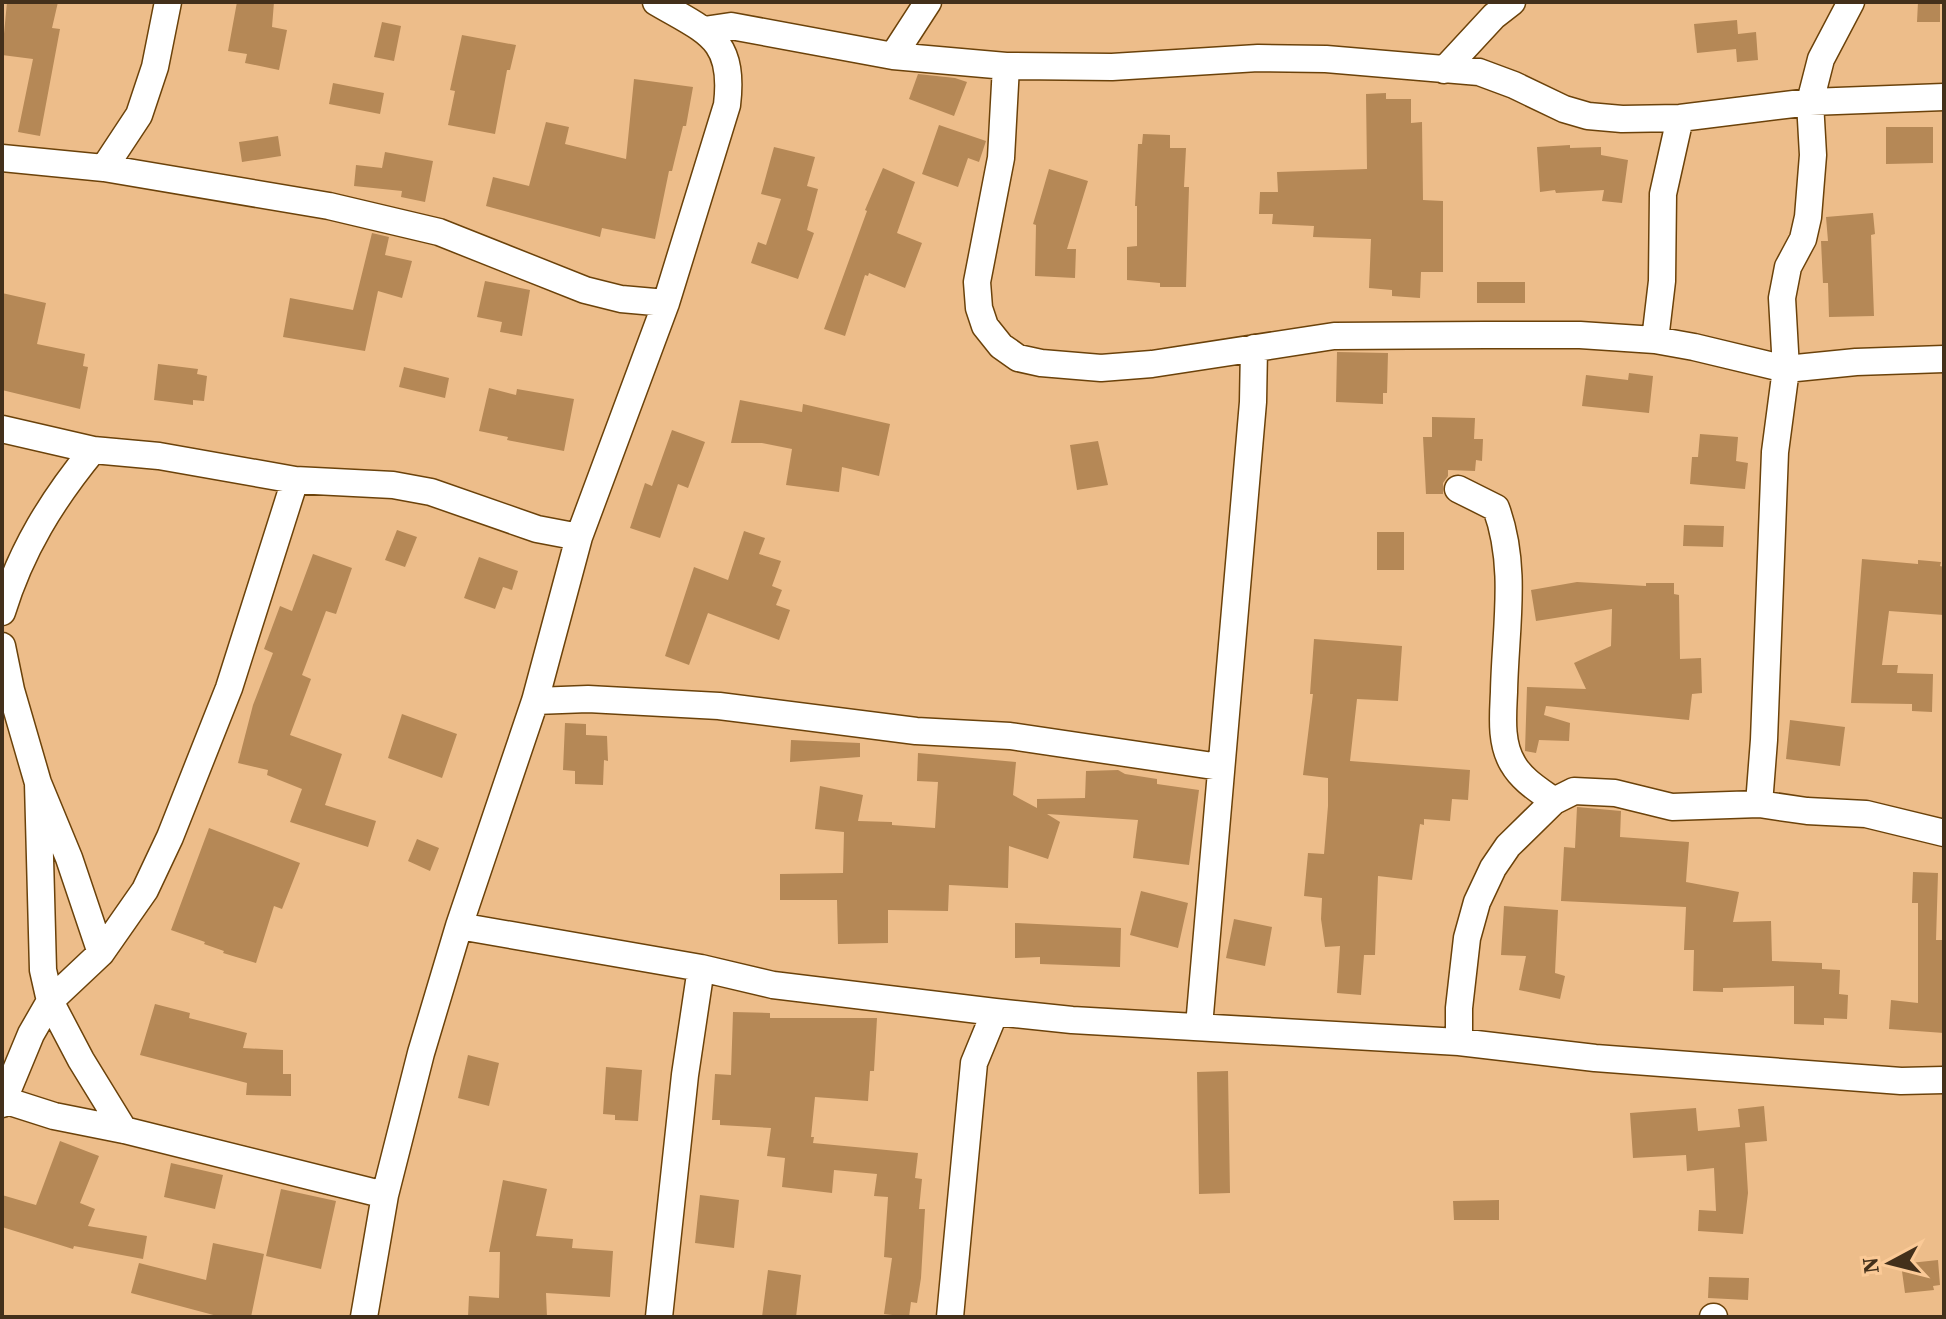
<svg xmlns="http://www.w3.org/2000/svg" width="1946" height="1319" font-family="'Source Serif 4',serif">
  <style>
    .building { fill: #b58856 }
    .lines { fill: none; stroke-linecap: round; stroke-linejoin: round }
    .minor-casing { stroke: #6b420a; stroke-width: 29 }
    .minor { stroke: #fff; stroke-width: 26 }
  </style>
  <rect width="100%" height="100%" fill="#edbd8a"/>
  <path class="building" d="M 7,2 L 58,2 L 52,28 L 60,29 L 40,136 L 18,132 L 33,59 L 2,55 Z
    M 237,2 L 274,2 L 272,27 L 287,30 L 279,70 L 245,63 L 247,54 L 228,51 Z
    M 1918,2 L 1940,2 L 1940,22 L 1917,22 Z
    M 1737,20 L 1738,34 L 1756,32 L 1758,60 L 1737,62 L 1736,49 L 1697,53 L 1694,24 Z
    M 382,22 L 401,26 L 394,61 L 374,57 Z
    M 462,35 L 516,45 L 510,70 L 507,70 L 495,134 L 448,125 L 455,91 L 450,90 Z
    M 918,74 L 955,78 L 967,82 L 954,116 L 909,99 Z
    M 634,79 L 693,87 L 686,126 L 683,126 L 672,171 L 669,171 L 655,239 L 602,228 L 600,237 L 486,206 L 493,177 L 529,186 L 546,122 L 569,127 L 565,144 L 626,159 Z
    M 333,83 L 384,93 L 380,114 L 329,104 Z
    M 1386,93 L 1386,99 L 1411,99 L 1411,123 L 1422,122 L 1423,200 L 1443,201 L 1443,272 L 1421,272 L 1420,298 L 1392,296 L 1392,290 L 1369,288 L 1371,239 L 1313,237 L 1314,226 L 1272,224 L 1273,214 L 1259,214 L 1260,192 L 1278,192 L 1277,172 L 1367,169 L 1366,94 Z
    M 939,125 L 986,141 L 979,162 L 968,158 L 958,187 L 922,174 Z
    M 1886,127 L 1933,127 L 1933,163 L 1886,164 Z
    M 1143,134 L 1170,135 L 1170,148 L 1186,148 L 1184,187 L 1189,187 L 1186,287 L 1160,287 L 1160,283 L 1127,280 L 1127,247 L 1137,246 L 1137,206 L 1135,206 L 1138,144 L 1142,144 Z
    M 278,136 L 281,156 L 242,162 L 239,142 Z
    M 1570,145 L 1570,148 L 1601,147 L 1601,155 L 1628,160 L 1622,203 L 1602,201 L 1604,190 L 1556,193 L 1555,190 L 1540,192 L 1537,147 Z
    M 774,147 L 815,157 L 807,186 L 818,189 L 807,230 L 814,233 L 798,279 L 751,263 L 758,242 L 766,245 L 781,199 L 761,194 Z
    M 385,152 L 433,161 L 425,202 L 401,197 L 402,191 L 354,186 L 356,165 L 382,168 Z
    M 883,168 L 915,182 L 897,233 L 922,243 L 905,288 L 869,273 L 868,276 L 865,275 L 845,336 L 824,329 L 867,211 L 865,210 Z
    M 1049,169 L 1088,181 L 1067,249 L 1076,249 L 1075,278 L 1035,276 L 1036,225 L 1033,224 Z
    M 1873,213 L 1875,234 L 1871,235 L 1874,316 L 1829,317 L 1828,283 L 1823,283 L 1821,241 L 1828,241 L 1826,217 Z
    M 372,233 L 389,237 L 385,255 L 412,261 L 402,298 L 378,291 L 365,351 L 283,337 L 290,298 L 353,310 Z
    M 485,281 L 530,290 L 522,336 L 500,332 L 502,322 L 477,317 Z
    M 1477,282 L 1525,282 L 1525,303 L 1477,303 Z
    M 2,293 L 46,303 L 37,344 L 85,354 L 83,366 L 88,367 L 80,409 L 2,390 Z
    M 1337,352 L 1388,353 L 1387,393 L 1383,393 L 1383,404 L 1336,402 Z
    M 158,364 L 198,369 L 197,374 L 207,376 L 204,401 L 193,400 L 193,405 L 154,400 Z
    M 404,367 L 449,378 L 445,398 L 399,387 Z
    M 1629,373 L 1653,376 L 1649,413 L 1582,406 L 1586,375 L 1628,380 Z
    M 489,388 L 516,395 L 517,389 L 574,399 L 564,451 L 507,440 L 508,437 L 479,431 Z
    M 740,400 L 802,412 L 803,404 L 890,424 L 879,476 L 842,467 L 839,492 L 786,485 L 792,449 L 762,443 L 731,443 Z
    M 1432,417 L 1475,418 L 1474,439 L 1483,439 L 1482,461 L 1476,460 L 1475,471 L 1448,470 L 1448,476 L 1443,483 L 1443,494 L 1426,494 L 1423,437 L 1432,437 Z
    M 672,430 L 705,442 L 688,488 L 678,484 L 660,538 L 630,528 L 645,483 L 652,486 Z
    M 1700,434 L 1738,437 L 1736,461 L 1748,463 L 1745,489 L 1690,484 L 1692,457 L 1698,457 Z
    M 1098,441 L 1108,485 L 1077,490 L 1070,445 Z
    M 1684,525 L 1724,526 L 1723,547 L 1683,546 Z
    M 397,530 L 417,537 L 405,567 L 385,560 Z
    M 744,531 L 765,538 L 759,554 L 781,561 L 772,586 L 782,590 L 776,605 L 790,610 L 779,640 L 708,613 L 689,665 L 665,656 L 694,567 L 728,580 Z
    M 1377,532 L 1404,532 L 1404,570 L 1377,570 Z
    M 313,554 L 352,568 L 336,614 L 326,611 L 302,675 L 311,679 L 290,735 L 342,754 L 325,805 L 376,821 L 368,847 L 290,822 L 302,789 L 267,775 L 268,770 L 238,763 L 253,705 L 273,653 L 264,649 L 280,606 L 292,611 Z
    M 479,557 L 518,571 L 512,590 L 503,587 L 495,609 L 464,598 Z
    M 1862,559 L 1918,564 L 1918,560 L 1941,562 L 1940,566 L 1944,567 L 1944,615 L 1889,611 L 1882,665 L 1898,665 L 1897,673 L 1933,674 L 1932,712 L 1912,711 L 1912,704 L 1851,703 Z
    M 1577,582 L 1646,586 L 1646,583 L 1674,583 L 1674,594 L 1679,595 L 1680,659 L 1701,658 L 1702,693 L 1692,694 L 1689,720 L 1546,706 L 1544,715 L 1570,723 L 1569,741 L 1539,740 L 1536,753 L 1525,751 L 1527,687 L 1586,689 L 1574,663 L 1611,646 L 1612,609 L 1536,621 L 1531,590 Z
    M 1314,639 L 1402,646 L 1398,701 L 1357,699 L 1350,761 L 1470,770 L 1468,800 L 1452,799 L 1450,821 L 1424,819 L 1424,825 L 1420,824 L 1412,880 L 1378,876 L 1375,955 L 1364,955 L 1361,995 L 1337,993 L 1340,946 L 1325,947 L 1321,919 L 1322,898 L 1304,896 L 1308,853 L 1324,854 L 1328,806 L 1328,778 L 1303,775 L 1313,694 L 1310,694 Z
    M 402,714 L 457,734 L 442,778 L 388,758 Z
    M 1790,720 L 1845,727 L 1840,766 L 1786,759 Z
    M 565,723 L 586,724 L 586,735 L 607,736 L 608,761 L 604,760 L 603,785 L 575,784 L 575,771 L 563,770 Z
    M 791,740 L 860,743 L 860,757 L 790,762 Z
    M 918,753 L 1016,762 L 1013,795 L 1037,808 L 1037,799 L 1085,798 L 1086,771 L 1118,770 L 1125,774 L 1157,779 L 1157,784 L 1199,790 L 1189,865 L 1133,858 L 1138,820 L 1047,814 L 1060,822 L 1048,859 L 1009,846 L 1008,888 L 949,885 L 948,911 L 888,910 L 888,943 L 838,944 L 837,900 L 780,900 L 780,874 L 843,873 L 844,832 L 815,829 L 820,786 L 863,795 L 858,821 L 892,822 L 892,825 L 935,828 L 938,782 L 917,781 Z
    M 1577,807 L 1621,811 L 1620,837 L 1689,842 L 1686,882 L 1739,892 L 1733,922 L 1771,921 L 1772,961 L 1822,963 L 1822,969 L 1840,970 L 1839,994 L 1848,995 L 1847,1019 L 1824,1018 L 1824,1025 L 1794,1024 L 1794,986 L 1723,988 L 1723,992 L 1693,991 L 1694,950 L 1684,950 L 1686,907 L 1561,901 L 1564,847 L 1575,848 Z
    M 209,828 L 300,863 L 282,909 L 274,906 L 256,963 L 223,953 L 224,951 L 204,944 L 205,942 L 171,930 Z
    M 417,839 L 439,848 L 430,871 L 408,861 Z
    M 1913,872 L 1938,873 L 1936,940 L 1942,940 L 1944,1033 L 1889,1029 L 1891,1000 L 1918,1003 L 1918,903 L 1912,903 Z
    M 1141,891 L 1188,903 L 1178,948 L 1130,935 Z
    M 1504,906 L 1558,910 L 1555,973 L 1565,976 L 1560,999 L 1519,990 L 1526,956 L 1501,955 Z
    M 1234,919 L 1272,927 L 1265,966 L 1226,958 Z
    M 1015,923 L 1121,928 L 1120,967 L 1040,964 L 1040,957 L 1015,958 Z
    M 155,1004 L 190,1013 L 189,1018 L 247,1033 L 243,1048 L 283,1050 L 283,1074 L 291,1074 L 291,1096 L 246,1095 L 247,1083 L 140,1055 Z
    M 733,1012 L 770,1013 L 770,1018 L 877,1018 L 874,1071 L 870,1071 L 868,1101 L 815,1097 L 811,1137 L 814,1137 L 813,1143 L 918,1153 L 915,1178 L 922,1179 L 919,1209 L 925,1209 L 921,1278 L 917,1303 L 911,1302 L 909,1317 L 884,1314 L 892,1258 L 884,1257 L 888,1197 L 874,1196 L 877,1174 L 834,1170 L 832,1193 L 782,1187 L 785,1158 L 767,1156 L 771,1128 L 720,1125 L 720,1120 L 712,1120 L 715,1074 L 731,1075 Z
    M 468,1055 L 499,1063 L 489,1106 L 458,1098 Z
    M 606,1067 L 642,1070 L 638,1121 L 615,1120 L 615,1115 L 603,1114 Z
    M 1228,1071 L 1230,1193 L 1199,1194 L 1197,1072 Z
    M 1764,1106 L 1767,1141 L 1745,1143 L 1748,1193 L 1743,1234 L 1698,1231 L 1699,1210 L 1716,1211 L 1714,1168 L 1687,1171 L 1686,1155 L 1633,1158 L 1630,1113 L 1696,1108 L 1698,1131 L 1740,1127 L 1738,1109 Z
    M 60,1141 L 99,1156 L 80,1203 L 95,1209 L 88,1226 L 147,1236 L 143,1259 L 74,1246 L 73,1249 L 2,1227 L 2,1195 L 36,1205 Z
    M 171,1163 L 223,1175 L 215,1209 L 164,1197 Z
    M 503,1180 L 547,1189 L 536,1236 L 573,1239 L 572,1248 L 613,1251 L 610,1297 L 546,1293 L 547,1317 L 468,1317 L 469,1296 L 499,1298 L 500,1252 L 489,1252 Z
    M 281,1189 L 336,1201 L 321,1269 L 266,1256 Z
    M 700,1195 L 739,1200 L 734,1248 L 695,1243 Z
    M 1499,1200 L 1499,1220 L 1454,1220 L 1453,1201 Z
    M 213,1243 L 264,1254 L 251,1317 L 221,1317 L 131,1293 L 139,1263 L 206,1280 Z
    M 1938,1260 L 1940,1285 L 1933,1286 L 1934,1290 L 1905,1293 L 1901,1264 Z
    M 768,1270 L 801,1275 L 796,1317 L 762,1317 Z
    M 1709,1277 L 1749,1278 L 1748,1300 L 1708,1298 Z"/>
  <g class="lines">
    <g class="minor-casing">
      <path id="minor" d="M 704,30 L 731,26 L 893,56 L 1006,66 L 1112,67 L 1258,58 L 1326,59 L 1479,72 L 1514,85 L 1564,109 L 1588,116 L 1622,119 L 1680,118 L 1810,102 L 1944,97
        M 893,56 L 928,2
        M 1006,66 L 1001,158 L 977,282 L 979,308 L 985,326 L 1001,346 L 1018,358 L 1041,363 L 1101,368 L 1152,364 L 1334,336 L 1485,335 L 1580,335 L 1655,340 L 1694,347 L 1786,369 L 1856,362 L 1944,359
        M 1444,70 L 1494,16 L 1512,2
        M 2,158 L 104,168 L 329,206 L 439,232 L 585,290 L 621,299 L 666,303
        M 104,168 L 139,115 L 155,67 L 168,2
        M 1655,340 L 1662,281 L 1663,194 L 1680,118
        M 2,429 L 93,450 L 159,456 L 295,480 L 393,485 L 431,492 L 537,529 L 579,537
        M 1458,489 L 1496,508 C 1518,567 1505,631 1504,692 C 1503,715 1500,743 1513,764 C 1522,780 1539,790 1554,801
        M 2,612 C 21,550 52,500 93,450
        M 2,646 L 11,690 L 38,783 L 69,858 L 101,953
        M 535,701 L 588,699 L 719,706 L 916,731 L 1010,736 L 1220,767
        M 38,783 L 43,970 L 50,1001 L 81,1060 L 124,1130
        M 1759,804 L 1764,740 L 1775,452 L 1786,369 L 1782,298 L 1788,267 L 1803,239 L 1808,217 L 1813,155 L 1810,102 L 1821,59 L 1851,2
        M 459,926 L 535,701 L 579,537 L 666,303 L 727,105 C 735,38 707,32 656,2
        M 1199,1026 L 1253,402 L 1254,348
        M 1459,1042 L 1459,1008 L 1467,938 L 1477,902 L 1493,868 L 1508,846 L 1554,801 L 1574,791 L 1615,793 L 1672,807 L 1759,804 L 1807,811 L 1866,814 L 1944,833
        M 4,1100 L 54,1116 L 124,1130 L 385,1195
        M 2,1104 L 31,1034 L 50,1001 L 101,953 L 145,890 L 170,837 L 229,688 L 295,480
        M 364,1317 L 385,1195 L 421,1053 L 459,926 L 701,968 L 773,985 L 995,1012 L 1072,1020 L 1459,1042 L 1595,1058 L 1901,1081 L 1944,1080
        M 659,1317 L 685,1075 L 701,968
        M 950,1317 L 974,1063 L 995,1012
        M 1713,1317 L 1714,1317"/>
    </g>
    <use href="#minor" class="minor"/>
  </g>
  <rect width="1946" height="1319" fill="none" stroke="#43301b" stroke-width="8"/>
  <g transform="translate(1890 1263) rotate(263)" stroke="#fbca97" stroke-width="6" paint-order="stroke">
  <path d="M0-6L14 30L0 20L-14 30Z" fill="#43301b"/>
  <text y="-12" font-size="22" font-weight="bold" text-anchor="middle" fill="#43301b">N</text>
  </g>
</svg>
